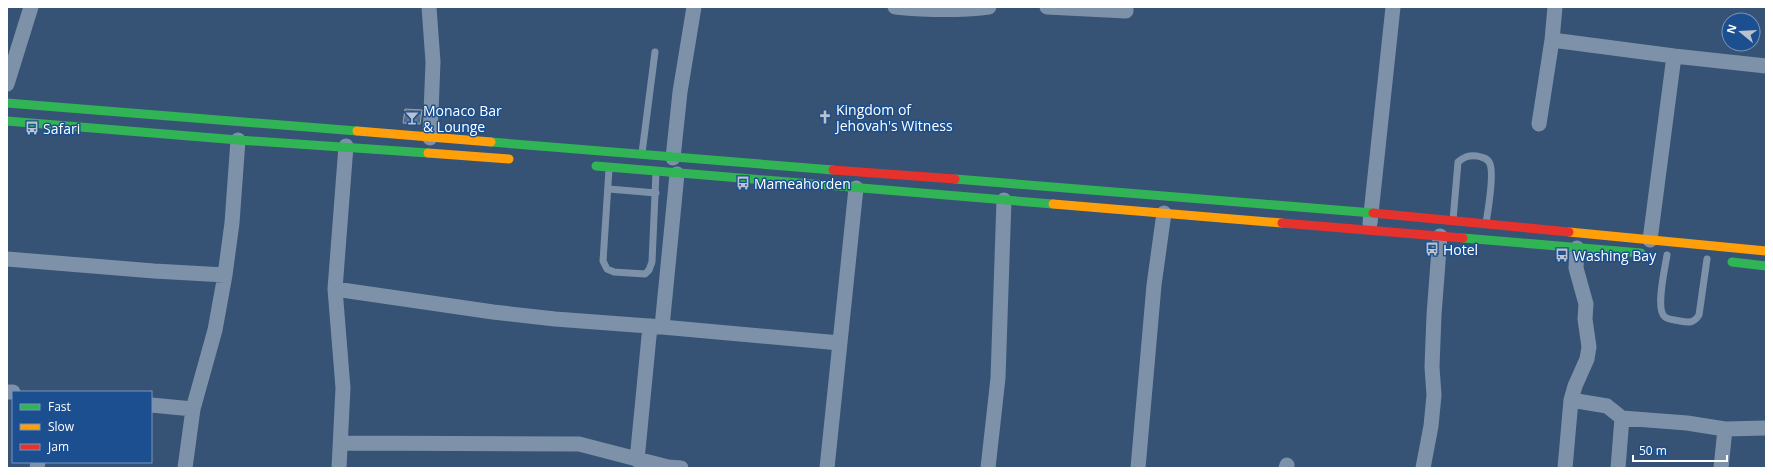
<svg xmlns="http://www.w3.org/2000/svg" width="1773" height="475" font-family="'Open Sans',sans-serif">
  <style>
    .building { fill: url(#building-cross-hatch); stroke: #92a2b6 }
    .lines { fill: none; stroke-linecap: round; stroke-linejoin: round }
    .lane { stroke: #7d92a8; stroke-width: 7 }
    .street { stroke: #7d92a8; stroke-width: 15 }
    .fast { stroke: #30b455; stroke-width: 9 }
    .slow { stroke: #ff9f0a; stroke-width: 9 }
    .jam { stroke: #e5322d; stroke-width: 9 }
    .labels { text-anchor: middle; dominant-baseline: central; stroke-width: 3; stroke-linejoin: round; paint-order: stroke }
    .poi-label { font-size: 14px; fill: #fff; stroke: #1b4f8f; text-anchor: start }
  </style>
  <defs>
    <pattern id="building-cross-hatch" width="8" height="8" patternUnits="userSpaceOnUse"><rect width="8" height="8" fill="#526984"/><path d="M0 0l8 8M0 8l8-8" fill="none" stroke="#6c8096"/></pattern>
  </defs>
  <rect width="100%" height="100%" fill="#365274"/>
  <path class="building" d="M 405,109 L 422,110 L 420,124 L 403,123 Z"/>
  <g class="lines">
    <path class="lane" d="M 642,153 L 655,52
      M 609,169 L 603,261 L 607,269 L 614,272 L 645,274 L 649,270 L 652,262 L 656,172
      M 609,189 L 656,193
      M 1453,220 L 1458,162 C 1464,157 1468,155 1477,156 C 1482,157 1488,158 1490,164 C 1494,174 1488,211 1486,223
      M 1667,255 C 1665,268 1655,310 1665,317 C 1669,320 1676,320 1680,321 C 1689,323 1694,323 1699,315 L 1707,259"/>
    <path class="street" d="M 429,7 L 433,62 L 430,138
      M 895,7 C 926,10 957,11 989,7
      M 1047,7 L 1126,11 L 1126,7
      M 1552,40 L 1674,56 L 1766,66
      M 7,84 L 31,7
      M 1539,124 L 1552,40 L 1555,7
      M 673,158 L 680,92 L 694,7
      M 1370,223 L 1393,7
      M 1650,240 L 1674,56
      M 7,259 L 154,271 L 225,275
      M 335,289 L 493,312 L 555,319 L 662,327 L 840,343
      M 662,327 L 677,174
      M 7,392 L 13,392
      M 1571,400 L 1607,406 L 1622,418 L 1687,423 L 1725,429 L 1766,428
      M 151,405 L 193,409
      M 341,443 L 579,444 L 668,467 L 681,468
      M 637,460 L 650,326
      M 37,468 L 38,462
      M 185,468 L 193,409 L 215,330 L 225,275 L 232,223 L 238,140
      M 339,468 L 343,388 L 335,289 L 346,146
      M 827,468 L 856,188
      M 988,468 L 998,378 L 1004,200
      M 1138,468 L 1154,285 L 1164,213
      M 1286,468 L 1287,465
      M 1423,468 L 1431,426 L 1434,395 L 1432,367 L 1434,315 L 1440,236
      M 1565,468 L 1571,400 L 1575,386 L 1587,359 L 1589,347 L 1585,319 L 1586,304 L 1576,268 L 1577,248
      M 1618,468 L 1622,418
      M 1721,468 L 1725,429"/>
    <path class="fast" d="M 7,103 L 357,131
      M 7,121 L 238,140 L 428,153
      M 491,142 L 833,170
      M 596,166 L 1053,204
      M 955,179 L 1373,213
      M 1463,238 L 1641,253
      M 1732,262 L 1766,266"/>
    <path class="slow" d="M 357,131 L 491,142
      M 428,153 L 509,159
      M 1053,204 L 1282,223
      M 1569,232 L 1766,251"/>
    <path class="jam" d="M 833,170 L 955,179
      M 1373,213 L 1569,232
      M 1282,223 L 1463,238"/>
  </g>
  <defs>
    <g id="church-bare" transform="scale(1.08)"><path d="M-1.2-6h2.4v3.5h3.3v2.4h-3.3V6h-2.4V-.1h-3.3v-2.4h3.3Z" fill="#b9c2ce" stroke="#1b4f8f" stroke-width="2.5" paint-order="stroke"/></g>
    <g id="bar-bare" transform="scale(1.08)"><path d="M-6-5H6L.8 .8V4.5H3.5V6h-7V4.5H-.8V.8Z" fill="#b9c2ce" stroke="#1b4f8f" stroke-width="2.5" paint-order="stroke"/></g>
    <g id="bus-bare" transform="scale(1.08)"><path d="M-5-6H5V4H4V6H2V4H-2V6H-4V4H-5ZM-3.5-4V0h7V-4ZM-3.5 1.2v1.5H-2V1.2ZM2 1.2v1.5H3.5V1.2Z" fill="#b9c2ce" stroke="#1b4f8f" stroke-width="2.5" paint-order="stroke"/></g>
  </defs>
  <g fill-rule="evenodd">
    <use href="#church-bare" x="825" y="117"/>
    <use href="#bar-bare" x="412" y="118"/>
    <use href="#bus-bare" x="32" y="128"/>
    <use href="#bus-bare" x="743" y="183"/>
    <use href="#bus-bare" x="1432" y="249"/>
    <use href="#bus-bare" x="1562" y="255"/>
  </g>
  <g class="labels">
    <g class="poi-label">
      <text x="836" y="109">Kingdom of<tspan x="836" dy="16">Jehovah's Witness</tspan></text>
      <text x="423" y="110">Monaco Bar<tspan x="423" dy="16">&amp; Lounge</tspan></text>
      <text x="43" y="128">Safari</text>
      <text x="754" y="183">Mameahorden</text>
      <text x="1443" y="249">Hotel</text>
      <text x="1573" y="255">Washing Bay</text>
    </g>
  </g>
  <rect width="1773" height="475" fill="none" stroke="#ffffff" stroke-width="16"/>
  <rect x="12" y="391" width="140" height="72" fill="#1b4f8f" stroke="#7695bc"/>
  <rect x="20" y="404" width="20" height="6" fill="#30b455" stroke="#7695bc"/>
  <text x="48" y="411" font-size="12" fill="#ffffff">Fast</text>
  <rect x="20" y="424" width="20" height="6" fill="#ff9f0a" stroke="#7695bc"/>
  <text x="48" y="431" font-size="12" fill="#ffffff">Slow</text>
  <rect x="20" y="444" width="20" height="6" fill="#e5322d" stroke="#7695bc"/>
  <text x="48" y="451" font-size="12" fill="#ffffff">Jam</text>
  <g transform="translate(1741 32) rotate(288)"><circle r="19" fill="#1b4f8f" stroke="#7695bc"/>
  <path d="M0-3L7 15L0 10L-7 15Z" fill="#b9c2ce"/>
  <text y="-6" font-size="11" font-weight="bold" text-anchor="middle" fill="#ffffff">N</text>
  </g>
  <path d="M1633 455v6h94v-6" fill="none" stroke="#ffffff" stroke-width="2"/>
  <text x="1639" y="455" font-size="12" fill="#ffffff" stroke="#1b4f8f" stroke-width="3" paint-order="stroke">50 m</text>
</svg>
